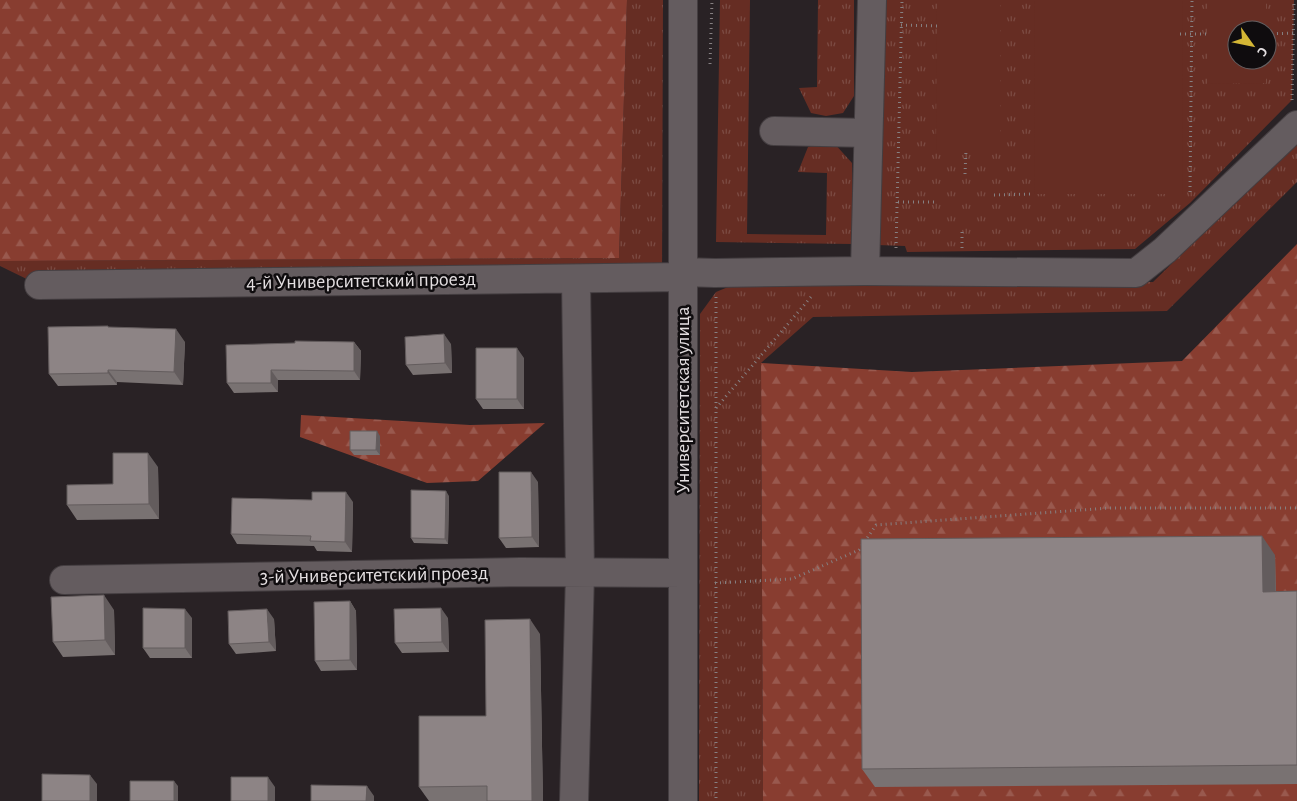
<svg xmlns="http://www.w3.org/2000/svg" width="1297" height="801" font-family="'Alegreya Sans',sans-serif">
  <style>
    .grass { fill: url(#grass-tufts); fill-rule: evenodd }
    .forest { fill: url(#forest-firs) }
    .pitch { fill: #662d23 }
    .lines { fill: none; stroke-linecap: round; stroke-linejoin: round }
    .minor-casing { stroke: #443e41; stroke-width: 30 }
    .path { stroke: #868082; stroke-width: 3; stroke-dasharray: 1 4; stroke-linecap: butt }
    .minor { stroke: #645c5f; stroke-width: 28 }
    .wall { fill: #797272 }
    .shaded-wall { fill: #635c5d }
    .building { fill: #8d8485; stroke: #635c5d }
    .labels { text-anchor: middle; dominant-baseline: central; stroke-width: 5; stroke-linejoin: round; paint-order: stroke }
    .street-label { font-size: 20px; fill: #e4dfe1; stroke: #0f0c0e }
  </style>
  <defs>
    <pattern id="grass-tufts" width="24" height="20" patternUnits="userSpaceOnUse" patternTransform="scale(1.25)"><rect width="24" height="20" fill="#662d23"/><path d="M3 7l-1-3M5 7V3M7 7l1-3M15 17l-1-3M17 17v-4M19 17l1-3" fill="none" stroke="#7c4b43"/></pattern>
    <pattern id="forest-firs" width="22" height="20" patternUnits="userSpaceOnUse" patternTransform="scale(1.25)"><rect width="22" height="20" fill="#883d30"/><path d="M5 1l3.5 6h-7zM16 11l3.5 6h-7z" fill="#99594e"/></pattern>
  </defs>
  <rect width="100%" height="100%" fill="#292225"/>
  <path class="grass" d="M 627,0 L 663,0 L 662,278 L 39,285 L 0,266 L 0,261 L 619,258 Z
    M 720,0 L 750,0 L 747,234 L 826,235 L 827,173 L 798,172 L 808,147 L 821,143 L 833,142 L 852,163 L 853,212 L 852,244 L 716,242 Z
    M 818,0 L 854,0 L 854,96 L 843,113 L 826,116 L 811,113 L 799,88 L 817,87 Z
    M 878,0 L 1294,0 L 1292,100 L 1190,203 L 1135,249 L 907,252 L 905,246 L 877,245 ZM 1237,30 L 1267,30 L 1267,60 L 1237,60 Z
    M 1297,141 L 1297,182 L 1167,311 L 813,317 L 761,363 L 763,801 L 699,801 L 700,314 L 716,292 L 740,282 L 1153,282 Z"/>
  <path class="forest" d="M 0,0 L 627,0 L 619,258 L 0,261 Z
    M 1297,244 L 1297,801 L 763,801 L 761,363 L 912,372 L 1182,361 Z
    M 301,415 L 470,425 L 545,423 L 478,481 L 427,483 L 300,437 Z"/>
  <path class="pitch" d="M 937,0 L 1000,0 L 1000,150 L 936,150 Z
    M 1035,0 L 1183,0 L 1182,194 L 1034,194 Z
    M 1207,0 L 1266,0 L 1266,30 L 1237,30 L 1237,60 L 1266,60 L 1266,83 L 1207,84 Z"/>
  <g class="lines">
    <g class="minor-casing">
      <path id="minor" d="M 683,0 L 683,801
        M 774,131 L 868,133
        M 865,271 L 872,0
        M 683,272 L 715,273 L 865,271 L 1136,273 L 1165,250 L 1297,125
        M 39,285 L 683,277
        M 64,580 L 520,572 L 683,573
        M 574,801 L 580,573 L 576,279"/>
    </g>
    <path class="path" d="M 901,25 L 937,26
      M 1180,34 L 1207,34
      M 1267,34 L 1293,33
      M 710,64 L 712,0
      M 1292,100 L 1294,0
      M 965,174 L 966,150
      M 1190,192 L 1192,0
      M 994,195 L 1034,194
      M 898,202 L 937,202
      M 896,248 L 902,0
      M 962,248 L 962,231
      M 716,297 L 716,801
      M 716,408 L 811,297
      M 715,583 L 792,579 L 859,550 L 876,525 L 1109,508 L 1297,508"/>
    <use href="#minor" class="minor"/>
  </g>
  <path class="wall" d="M 108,326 L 108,327 L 185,342 L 183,385 L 117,382 L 117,385 L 58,386 L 49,374 Z
    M 354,342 L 361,351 L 360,380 L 278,380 L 278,392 L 234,393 L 227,383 L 295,343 Z
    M 451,344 L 452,373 L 413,375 L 406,365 Z
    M 524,358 L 524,409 L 483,409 L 476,399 Z
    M 380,436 L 380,455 L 354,455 L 350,450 Z
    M 158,467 L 159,519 L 77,520 L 67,505 L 113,484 Z
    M 538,482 L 539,547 L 506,548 L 499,538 Z
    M 449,496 L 448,544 L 414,543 L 411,538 Z
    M 353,502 L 352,552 L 317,551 L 314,546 L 237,544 L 231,534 Z
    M 1275,555 L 1276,591 L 1297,591 L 1297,784 L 875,787 L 862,769 Z
    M 350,601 L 356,611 L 357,670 L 321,671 L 315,661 Z
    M 114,610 L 115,655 L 63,657 L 53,642 Z
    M 192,618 L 192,658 L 150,658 L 143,648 Z
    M 448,618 L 449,652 L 402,653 L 395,643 Z
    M 274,619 L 276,651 L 236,654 L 229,644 Z
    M 540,634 L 543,801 L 429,801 L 419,787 L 486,716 Z"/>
  <path class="shaded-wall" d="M 176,329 L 185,342 L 183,385 L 174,372 Z
    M 444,334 L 451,344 L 452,373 L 445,363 Z
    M 354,342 L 361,351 L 360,380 L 354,371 Z
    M 517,348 L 524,358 L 524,409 L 517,399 Z
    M 108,370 L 117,382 L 117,385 L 108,373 Z
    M 271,370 L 278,380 L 278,392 L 271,383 Z
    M 377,431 L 380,436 L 380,455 L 376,450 Z
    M 148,453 L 158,467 L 159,519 L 149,504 Z
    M 531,472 L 538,482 L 539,547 L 532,537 Z
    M 446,491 L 449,496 L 448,544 L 445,539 Z
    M 346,492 L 353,502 L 352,552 L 345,542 Z
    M 1262,536 L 1275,555 L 1276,610 L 1263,592 Z
    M 104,595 L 114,610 L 115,655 L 105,640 Z
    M 350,601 L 356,611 L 357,670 L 350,660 Z
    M 441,608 L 448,618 L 449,652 L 442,642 Z
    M 185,609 L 192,618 L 192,658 L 185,648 Z
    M 267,609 L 274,619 L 276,651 L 269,642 Z
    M 530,619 L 540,634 L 543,801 L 532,801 Z
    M 90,775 L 97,784 L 97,801 L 90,801 Z
    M 268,777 L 275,787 L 275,801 L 268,801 Z
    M 174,781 L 178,786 L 178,801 L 174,801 Z
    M 367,786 L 374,796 L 374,801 L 366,801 Z"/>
  <path class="building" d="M 108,326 L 108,327 L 176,329 L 174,372 L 108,370 L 108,373 L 49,374 L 48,327 Z
    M 444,334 L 445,363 L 406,365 L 405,337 Z
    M 295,341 L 354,342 L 354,371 L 271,370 L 271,383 L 227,383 L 226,345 L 295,343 Z
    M 476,348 L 517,348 L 517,399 L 476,399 Z
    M 350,431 L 377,431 L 376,450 L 350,450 Z
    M 113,453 L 148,453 L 149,504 L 67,505 L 67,485 L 113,484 Z
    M 499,472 L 531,472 L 532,537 L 499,538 Z
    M 411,490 L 446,491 L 445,539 L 411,538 Z
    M 312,492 L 346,492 L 345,542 L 310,541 L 311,536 L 231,534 L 232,498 L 312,500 Z
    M 1262,536 L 1263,592 L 1297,591 L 1297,765 L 862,769 L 861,539 Z
    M 104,595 L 105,640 L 53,642 L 51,597 Z
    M 350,601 L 350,660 L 315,661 L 314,602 Z
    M 143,608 L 185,609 L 185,648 L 143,648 Z
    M 441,608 L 442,642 L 395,643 L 394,609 Z
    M 267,609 L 269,642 L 229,644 L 228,611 Z
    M 530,619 L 532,801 L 487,801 L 487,786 L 419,787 L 419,716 L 486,716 L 485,620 Z
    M 42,774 L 90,775 L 90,801 L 42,801 Z
    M 231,777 L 268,777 L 268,801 L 231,801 Z
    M 130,781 L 174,781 L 174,801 L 130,801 Z
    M 311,785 L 367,786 L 366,801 L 311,801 Z"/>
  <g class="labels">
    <g class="street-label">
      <text transform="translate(361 281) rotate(-1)">4-й Университетский проезд</text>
      <text transform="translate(683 400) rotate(-90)">Университетская улица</text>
      <text transform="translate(374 575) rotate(-1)">3-й Университетский проезд</text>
    </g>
  </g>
  <g transform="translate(1252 45) rotate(123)"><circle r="24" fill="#0f0c0e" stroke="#646062"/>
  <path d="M0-4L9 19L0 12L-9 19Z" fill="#d4b635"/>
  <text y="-8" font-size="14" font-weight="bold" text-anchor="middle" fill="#e4dfe1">С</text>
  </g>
</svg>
